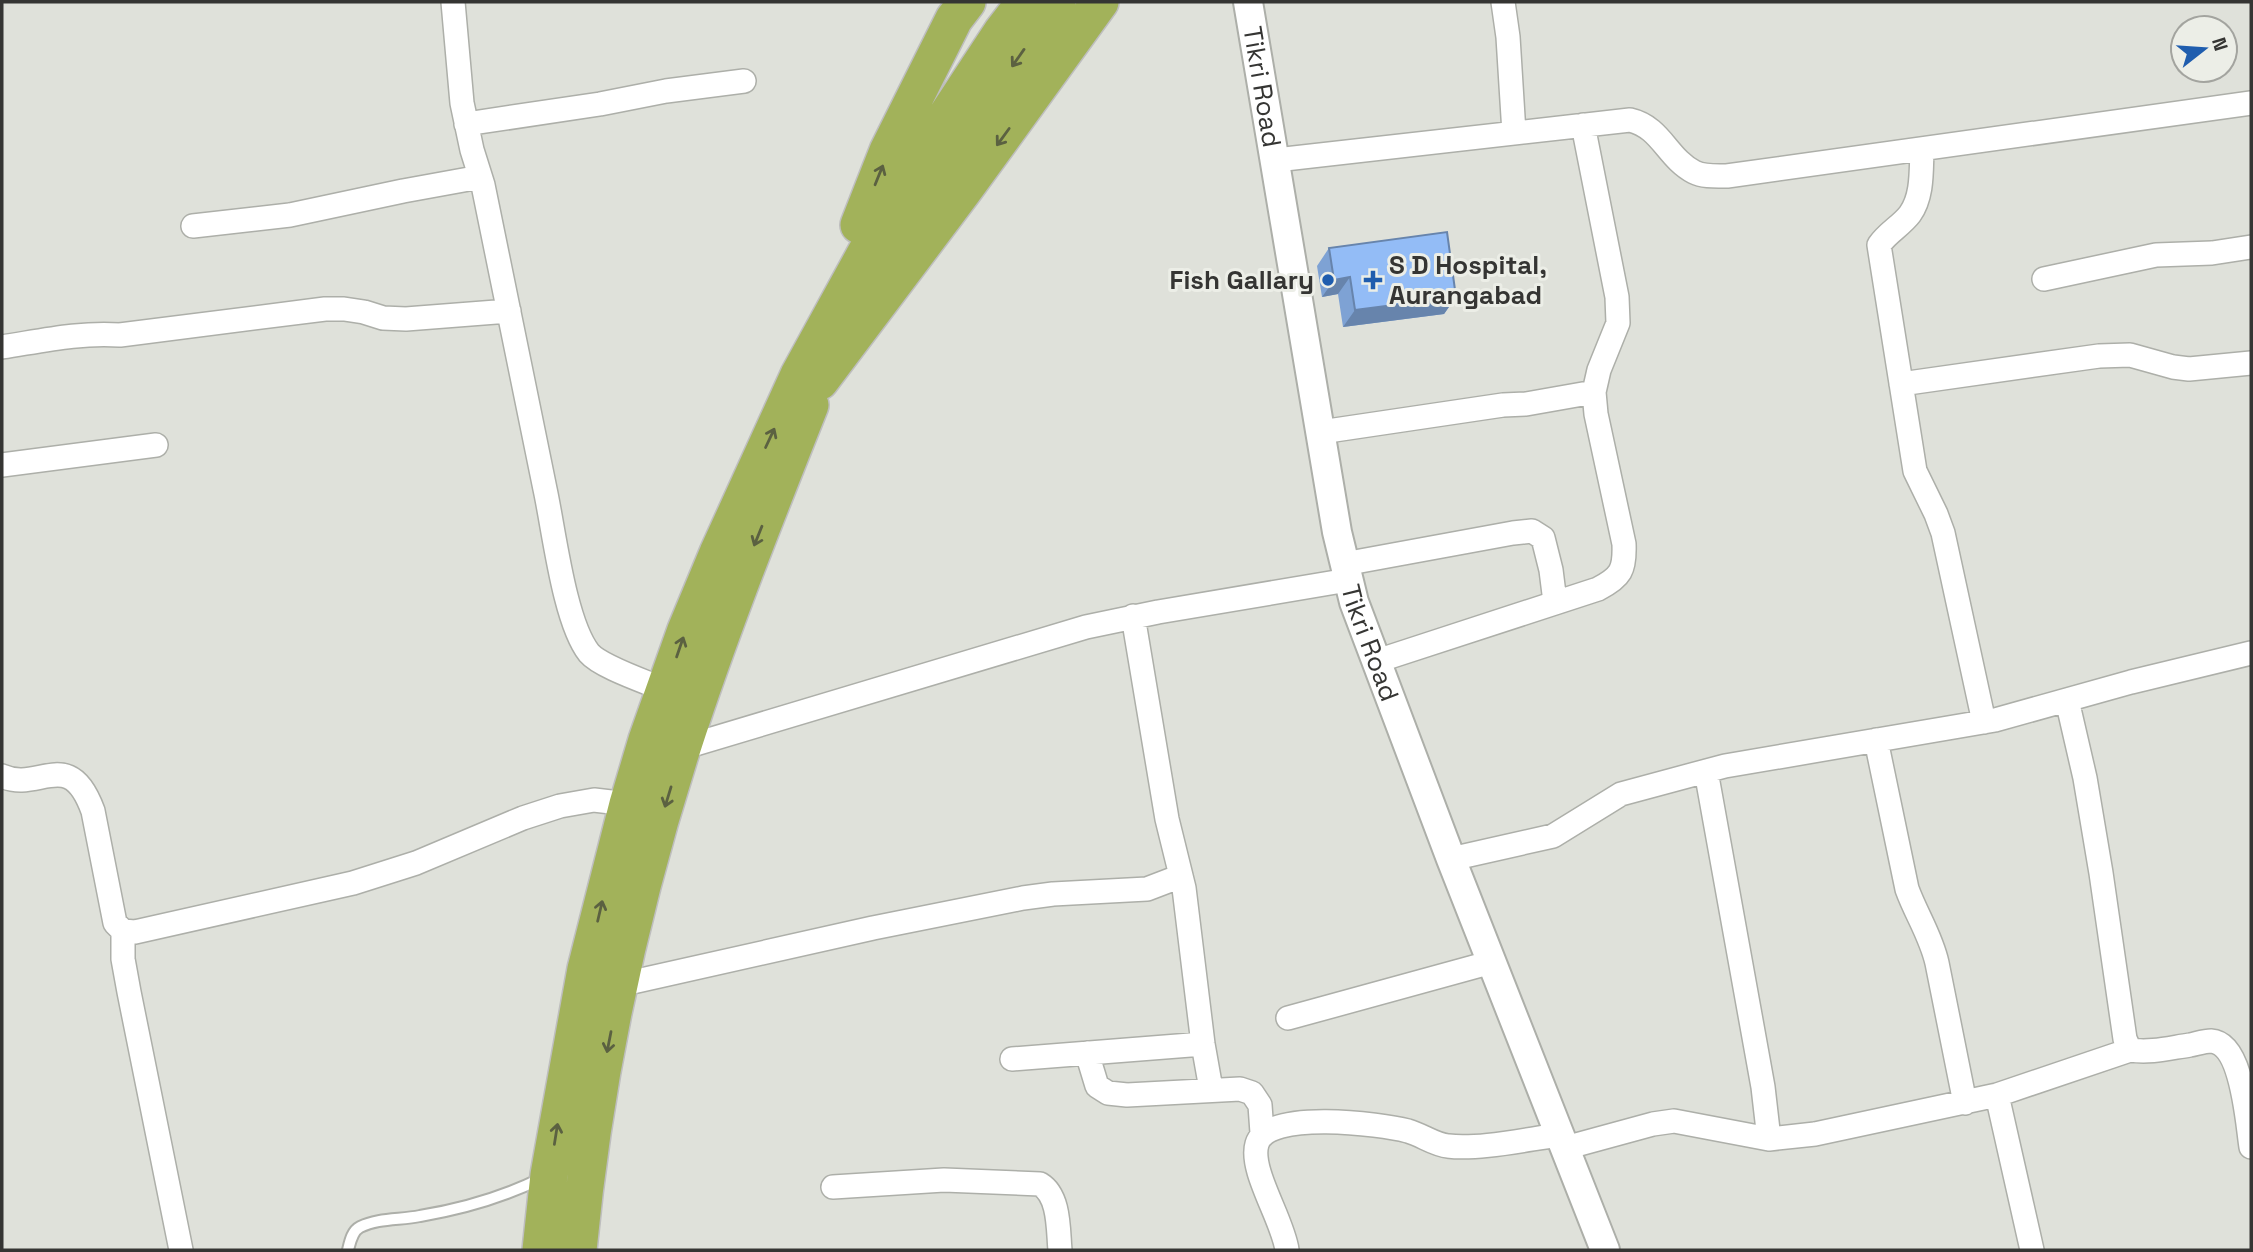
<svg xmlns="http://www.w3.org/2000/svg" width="2253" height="1252" font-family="'Space Grotesk',sans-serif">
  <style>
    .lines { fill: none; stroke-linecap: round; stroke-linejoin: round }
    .service-casing { stroke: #adafa9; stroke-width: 14 }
    .minor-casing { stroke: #adafa9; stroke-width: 26 }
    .tertiary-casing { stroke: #adafa9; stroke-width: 32 }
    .trunk-casing { stroke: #bebebe; stroke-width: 40 }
    .service { stroke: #fff; stroke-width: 10 }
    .minor { stroke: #fff; stroke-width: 23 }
    .tertiary { stroke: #fff; stroke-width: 28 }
    .trunk { stroke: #a2b25a; stroke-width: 37 }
    .wall { fill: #7ea2d4 }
    .shaded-wall { fill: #6784ac }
    .building { fill: #93bcf6; stroke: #6784ac; stroke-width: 2 }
    .oneway { stroke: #5b6141 }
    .poi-dot { fill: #1f5dae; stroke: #eceee7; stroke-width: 2.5 }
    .labels { text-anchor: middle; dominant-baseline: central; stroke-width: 6; stroke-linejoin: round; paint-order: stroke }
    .street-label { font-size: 26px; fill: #353533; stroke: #eceee7 }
    .poi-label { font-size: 26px; font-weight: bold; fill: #353533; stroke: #eceee7; text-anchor: start }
  </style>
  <rect width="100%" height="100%" fill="#dfe1da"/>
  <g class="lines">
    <g class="service-casing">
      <path id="service" d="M 348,1250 C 350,1242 352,1231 360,1227 C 378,1218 400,1220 420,1216 C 462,1209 501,1198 540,1179"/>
    </g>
    <g class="minor-casing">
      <path id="minor" d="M 453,2 L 462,103 L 472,150 L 483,185 C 504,286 525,387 545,489 C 554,530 564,621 589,653 C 601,667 647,682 665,690
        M 1503,2 L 1508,37 L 1514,133
        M 466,124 L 600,104 L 666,91 L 744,81
        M 1922,149 C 1921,170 1923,196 1910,214 C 1901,226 1888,232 1879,245 L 1915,471 L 1936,514 L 1943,533 L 1984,722
        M 1276,160 L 1630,120 C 1661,127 1667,158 1694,172 C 1704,177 1716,176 1727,176 L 2251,103
        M 193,226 L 290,215 L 403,191 L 480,177
        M 2044,279 L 2156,255 L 2212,253 L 2251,247
        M 2,347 C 41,341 80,332 120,335 L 325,309 L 344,309 L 364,312 L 383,318 L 406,319 L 509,311
        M 1901,384 L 2099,356 L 2130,355 L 2173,367 L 2189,369 L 2251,363
        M 1321,432 L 1503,405 L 1526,404 L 1594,392
        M 2,465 L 156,445
        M 1344,564 L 1513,533 L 1532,531 L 1543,538 L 1551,570 L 1555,602
        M 1133,616 L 1167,819 L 1184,888 L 1203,1044 L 1211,1089
        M 1377,661 L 1598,589 C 1621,577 1625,570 1624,544 L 1596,414 L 1594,392 L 1599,370 L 1618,323 L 1617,297 L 1583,125
        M 2067,700 L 2085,778 L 2101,873 L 2125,1039 L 2130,1050 C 2151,1053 2169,1048 2190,1045 C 2196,1044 2204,1041 2211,1041 C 2243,1043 2247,1122 2251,1147
        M 1876,740 L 1907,889 C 1916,914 1931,936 1937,963 L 1965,1103
        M 682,748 L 1086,627 L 1158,612 L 1348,580
        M 1706,771 L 1763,1087 L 1769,1139
        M 2,776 C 39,793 69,745 93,811 L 115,923 L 123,931 L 135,932 L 353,883 L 416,863 L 523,818 L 560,806 L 594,800 L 628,804
        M 1451,859 L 1553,836 L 1621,794 L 1725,766 L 1995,720 L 2131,682 L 2251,653
        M 123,931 L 123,959 L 129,992 L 181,1250
        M 619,985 L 873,928 L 1023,898 L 1053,894 L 1147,889 L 1181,876
        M 1288,1018 L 1492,962
        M 1087,1053 L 1097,1086 L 1108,1093 L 1127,1095 L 1240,1089 L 1252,1093 L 1260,1105 L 1262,1133
        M 1012,1059 L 1203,1044
        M 1997,1095 L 2032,1250
        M 1565,1148 L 1653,1124 L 1674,1121 L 1769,1139 L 1815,1134 L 1997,1095 L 2130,1050
        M 833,1187 L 944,1180 L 1040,1184 C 1060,1196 1058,1230 1060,1250
        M 1287,1250 C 1283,1220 1249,1170 1257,1144 C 1267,1109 1381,1124 1408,1131 C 1422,1135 1435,1145 1448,1146 C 1478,1150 1528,1139 1559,1135"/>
    </g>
    <g class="tertiary-casing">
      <g id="tertiary">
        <path id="s1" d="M 1248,2 L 1337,532 L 1354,602 L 1451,859 L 1605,1250"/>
      </g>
    </g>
    <g class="trunk-casing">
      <path id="trunk" d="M 859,225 L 888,151 L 954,19 L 967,2
        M 881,274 L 964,137 L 1057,2
        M 820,381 L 963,191 L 1100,2
        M 541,1250 L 549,1175 L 586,969 L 628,804 L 647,740 L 686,630 L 718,553 L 799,375 L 913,167 L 1002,32 L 1025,2
        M 578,1250 C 594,1080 630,910 682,748 C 720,631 765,518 810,405"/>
    </g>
    <use href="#service" class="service"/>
    <use href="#minor" class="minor"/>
    <use href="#tertiary" class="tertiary"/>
    <use href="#trunk" class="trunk"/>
  </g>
  <path class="wall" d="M 1329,248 L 1456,297 L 1444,314 L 1343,327 L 1338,294 L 1322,297 L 1317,266 Z"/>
  <path class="shaded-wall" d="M 1350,277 L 1338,294 L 1322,297 L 1334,280 Z
    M 1456,297 L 1444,314 L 1343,327 L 1355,310 Z"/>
  <path class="building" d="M 1447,232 L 1456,297 L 1355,310 L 1350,277 L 1334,280 L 1329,248 Z"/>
  <defs><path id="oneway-shaft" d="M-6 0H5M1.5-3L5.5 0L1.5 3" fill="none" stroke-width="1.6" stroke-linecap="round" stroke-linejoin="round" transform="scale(1.75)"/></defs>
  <g class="oneway">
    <use href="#oneway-shaft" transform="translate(1018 58) rotate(125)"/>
    <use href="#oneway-shaft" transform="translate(1003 137) rotate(126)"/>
    <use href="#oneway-shaft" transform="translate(879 175) rotate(-68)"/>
    <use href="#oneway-shaft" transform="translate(770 438) rotate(-65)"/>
    <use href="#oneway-shaft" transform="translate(758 536) rotate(112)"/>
    <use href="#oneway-shaft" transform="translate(680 647) rotate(-71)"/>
    <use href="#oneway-shaft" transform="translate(668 797) rotate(107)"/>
    <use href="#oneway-shaft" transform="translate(600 911) rotate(-77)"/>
    <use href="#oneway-shaft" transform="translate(609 1042) rotate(101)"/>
    <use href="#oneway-shaft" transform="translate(556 1134) rotate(-81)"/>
  </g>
  <g class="poi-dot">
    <circle cx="1328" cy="280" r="7"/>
    <path d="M1369.5 269.5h7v7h7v7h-7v7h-7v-7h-7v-7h7z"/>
  </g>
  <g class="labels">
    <g class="street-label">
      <text stroke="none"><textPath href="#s1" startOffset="86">Tikri Road</textPath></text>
      <text stroke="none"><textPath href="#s1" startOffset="653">Tikri Road</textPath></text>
    </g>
    <g class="poi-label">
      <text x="1389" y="265">S D Hospital,<tspan x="1389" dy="30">Aurangabad</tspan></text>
      <text x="1314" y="280" text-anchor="end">Fish Gallary</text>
    </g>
  </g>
  <rect width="2253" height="1252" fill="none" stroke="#353533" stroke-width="7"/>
  <g transform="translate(2204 49) rotate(73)"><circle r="33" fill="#eceee7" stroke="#a3a49f" stroke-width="2"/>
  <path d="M0-5L12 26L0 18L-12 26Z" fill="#1f5dae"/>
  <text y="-10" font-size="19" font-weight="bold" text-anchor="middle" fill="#353533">N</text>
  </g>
</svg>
